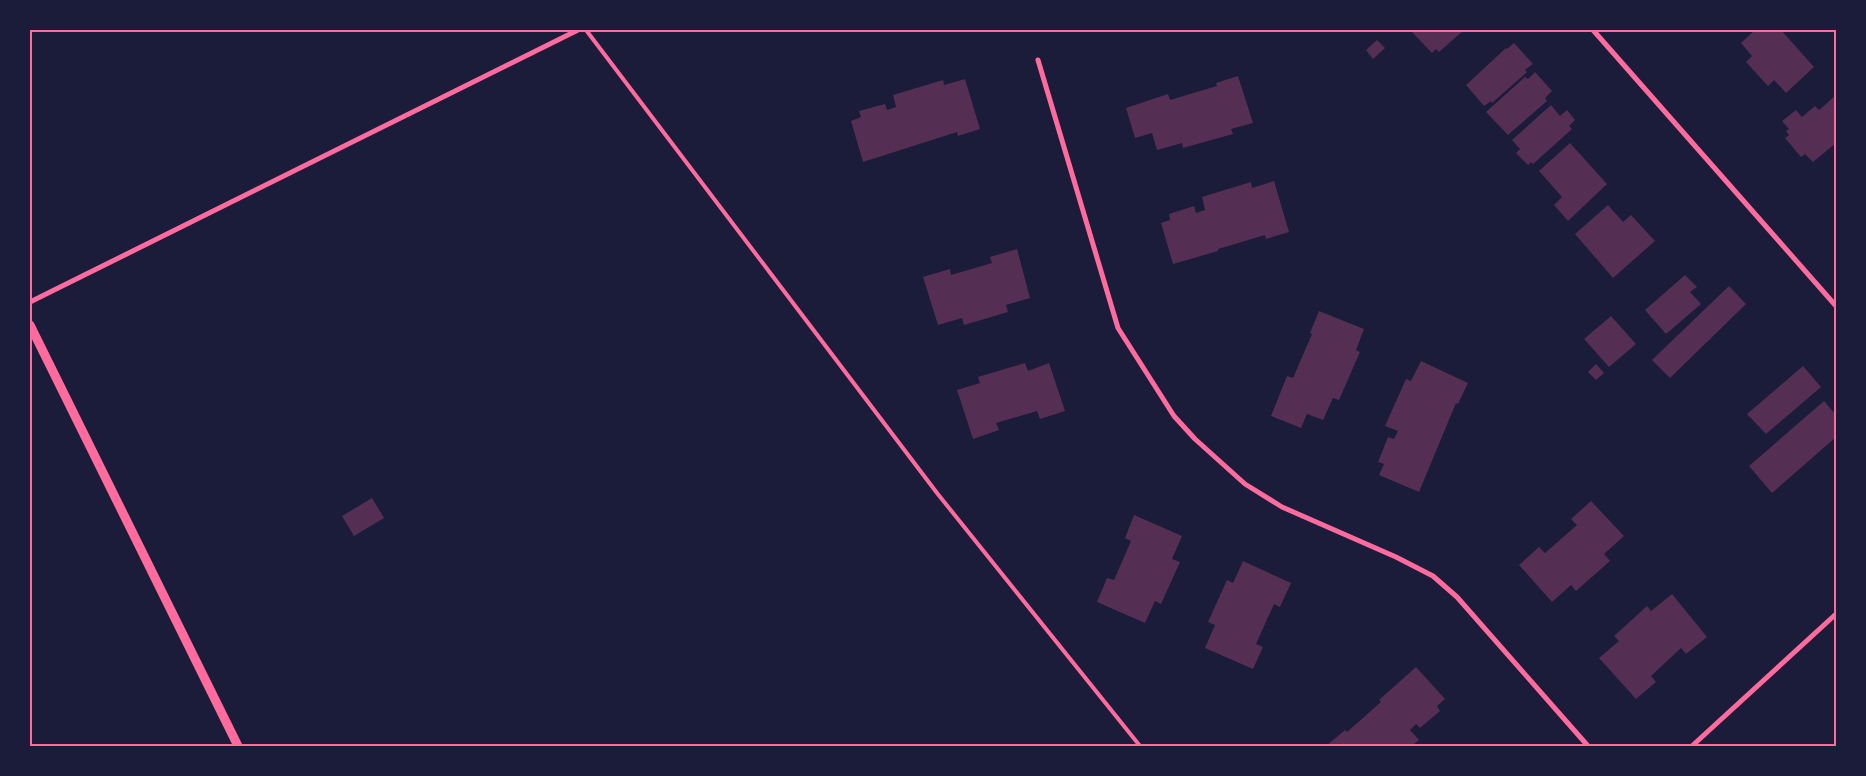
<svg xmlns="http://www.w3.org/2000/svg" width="1866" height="776" font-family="Merriweather,serif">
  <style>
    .building { fill: #542f53 }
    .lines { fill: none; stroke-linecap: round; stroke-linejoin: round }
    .service { stroke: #ff6b9d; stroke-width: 4 }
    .minor { stroke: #ff6b9d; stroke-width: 5 }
    .tertiary { stroke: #ff6b9d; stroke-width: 9 }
    .neatline { fill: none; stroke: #ff6b9d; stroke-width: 2 }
  </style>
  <rect width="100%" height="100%" fill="#1b1b3a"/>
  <path class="building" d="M 1412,30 L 1464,30 L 1439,52 L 1436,49 L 1432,53 L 1411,31 Z
    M 1755,30 L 1781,30 L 1814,67 L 1786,93 L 1774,80 L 1768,86 L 1746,62 L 1752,56 L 1741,43 Z
    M 1377,40 L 1385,48 L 1373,59 L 1366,50 Z
    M 1514,43 L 1533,64 L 1525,70 L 1527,72 L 1492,103 L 1491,101 L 1484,106 L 1466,85 L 1506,48 L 1507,49 Z
    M 1535,72 L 1552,91 L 1545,98 L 1547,101 L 1508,135 L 1486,112 L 1525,77 L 1528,79 Z
    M 1238,76 L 1253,123 L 1231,129 L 1233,134 L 1183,148 L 1182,143 L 1157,150 L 1152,133 L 1135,138 L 1126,108 L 1168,94 L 1170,100 L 1217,86 L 1216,83 Z
    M 965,79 L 980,129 L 958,136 L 957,132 L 863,162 L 851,121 L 861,117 L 859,111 L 885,104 L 887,110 L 896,107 L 893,95 L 943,80 L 944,85 Z
    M 1836,95 L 1836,143 L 1813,162 L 1805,154 L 1801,157 L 1785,138 L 1789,135 L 1786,131 L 1789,129 L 1782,121 L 1796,110 L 1802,117 L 1815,106 L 1819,110 Z
    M 1551,105 L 1560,116 L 1567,110 L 1575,120 L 1569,126 L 1572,129 L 1533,164 L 1531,162 L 1528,165 L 1516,153 L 1520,149 L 1512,140 Z
    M 1570,143 L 1607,184 L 1568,221 L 1554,205 L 1562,197 L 1539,171 Z
    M 1274,181 L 1289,232 L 1266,239 L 1265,235 L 1218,249 L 1218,251 L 1173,264 L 1161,223 L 1170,220 L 1169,214 L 1194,206 L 1196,213 L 1205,210 L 1202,197 L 1251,182 L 1252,188 Z
    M 1608,205 L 1623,222 L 1631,215 L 1655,241 L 1613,278 L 1575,234 Z
    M 1017,249 L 1030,298 L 1006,305 L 1008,312 L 964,325 L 962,318 L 938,325 L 923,277 L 950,269 L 951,275 L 992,263 L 990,257 Z
    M 1685,275 L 1697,287 L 1690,292 L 1701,304 L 1666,334 L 1645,310 Z
    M 1729,286 L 1746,304 L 1670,378 L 1652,360 Z
    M 1319,311 L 1364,329 L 1356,350 L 1360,352 L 1339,400 L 1333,398 L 1323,420 L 1307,414 L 1301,428 L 1271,416 L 1287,376 L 1293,378 L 1312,334 L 1310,333 Z
    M 1611,316 L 1636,344 L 1609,367 L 1584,339 Z
    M 1421,361 L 1468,383 L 1458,404 L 1456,403 L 1419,492 L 1379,475 L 1384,464 L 1378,462 L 1388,437 L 1394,439 L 1398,431 L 1385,426 L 1406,379 L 1411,381 Z
    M 1025,363 L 1028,371 L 1049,363 L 1065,411 L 1040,419 L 1037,411 L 996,423 L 999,430 L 973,439 L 957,390 L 980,383 L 978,377 Z
    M 1596,364 L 1604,373 L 1596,380 L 1588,372 Z
    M 1803,366 L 1821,387 L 1766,434 L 1747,414 Z
    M 1824,401 L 1836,415 L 1836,437 L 1772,493 L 1749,466 Z
    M 372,498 L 384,518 L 354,536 L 342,516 Z
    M 1591,501 L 1624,536 L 1604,554 L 1610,561 L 1576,591 L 1571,585 L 1552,602 L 1519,565 L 1539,547 L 1545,553 L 1577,525 L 1571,519 Z
    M 1134,515 L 1182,536 L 1172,559 L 1180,562 L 1161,604 L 1155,601 L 1145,623 L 1097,602 L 1107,578 L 1114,580 L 1131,541 L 1125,538 Z
    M 1243,561 L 1291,583 L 1280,607 L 1274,604 L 1256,644 L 1263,647 L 1253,669 L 1205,648 L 1215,625 L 1208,622 L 1227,580 L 1233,583 Z
    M 1672,594 L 1707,637 L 1686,654 L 1681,648 L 1651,676 L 1656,682 L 1636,699 L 1599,658 L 1619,641 L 1614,636 L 1647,606 L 1651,611 Z
    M 1416,667 L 1445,699 L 1437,706 L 1440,711 L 1420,728 L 1416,724 L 1410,730 L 1419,740 L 1412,746 L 1326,746 L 1345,730 L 1347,732 L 1381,702 L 1379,700 Z"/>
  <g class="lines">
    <path class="service" d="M 586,30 L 937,493 L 1140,746"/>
    <path class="minor" d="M 1593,30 L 1836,306
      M 1038,60 L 1118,328 L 1174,416 L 1195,439 L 1245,484 L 1282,507 L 1396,557 L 1433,576 L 1457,597 L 1588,746
      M 30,302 L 578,30
      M 1692,746 L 1836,614"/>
    <path class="tertiary" d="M 30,325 L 238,746"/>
  </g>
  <rect width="1866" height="776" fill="none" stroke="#1b1b3a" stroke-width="62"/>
  <rect x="31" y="31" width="1804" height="714" class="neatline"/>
</svg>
